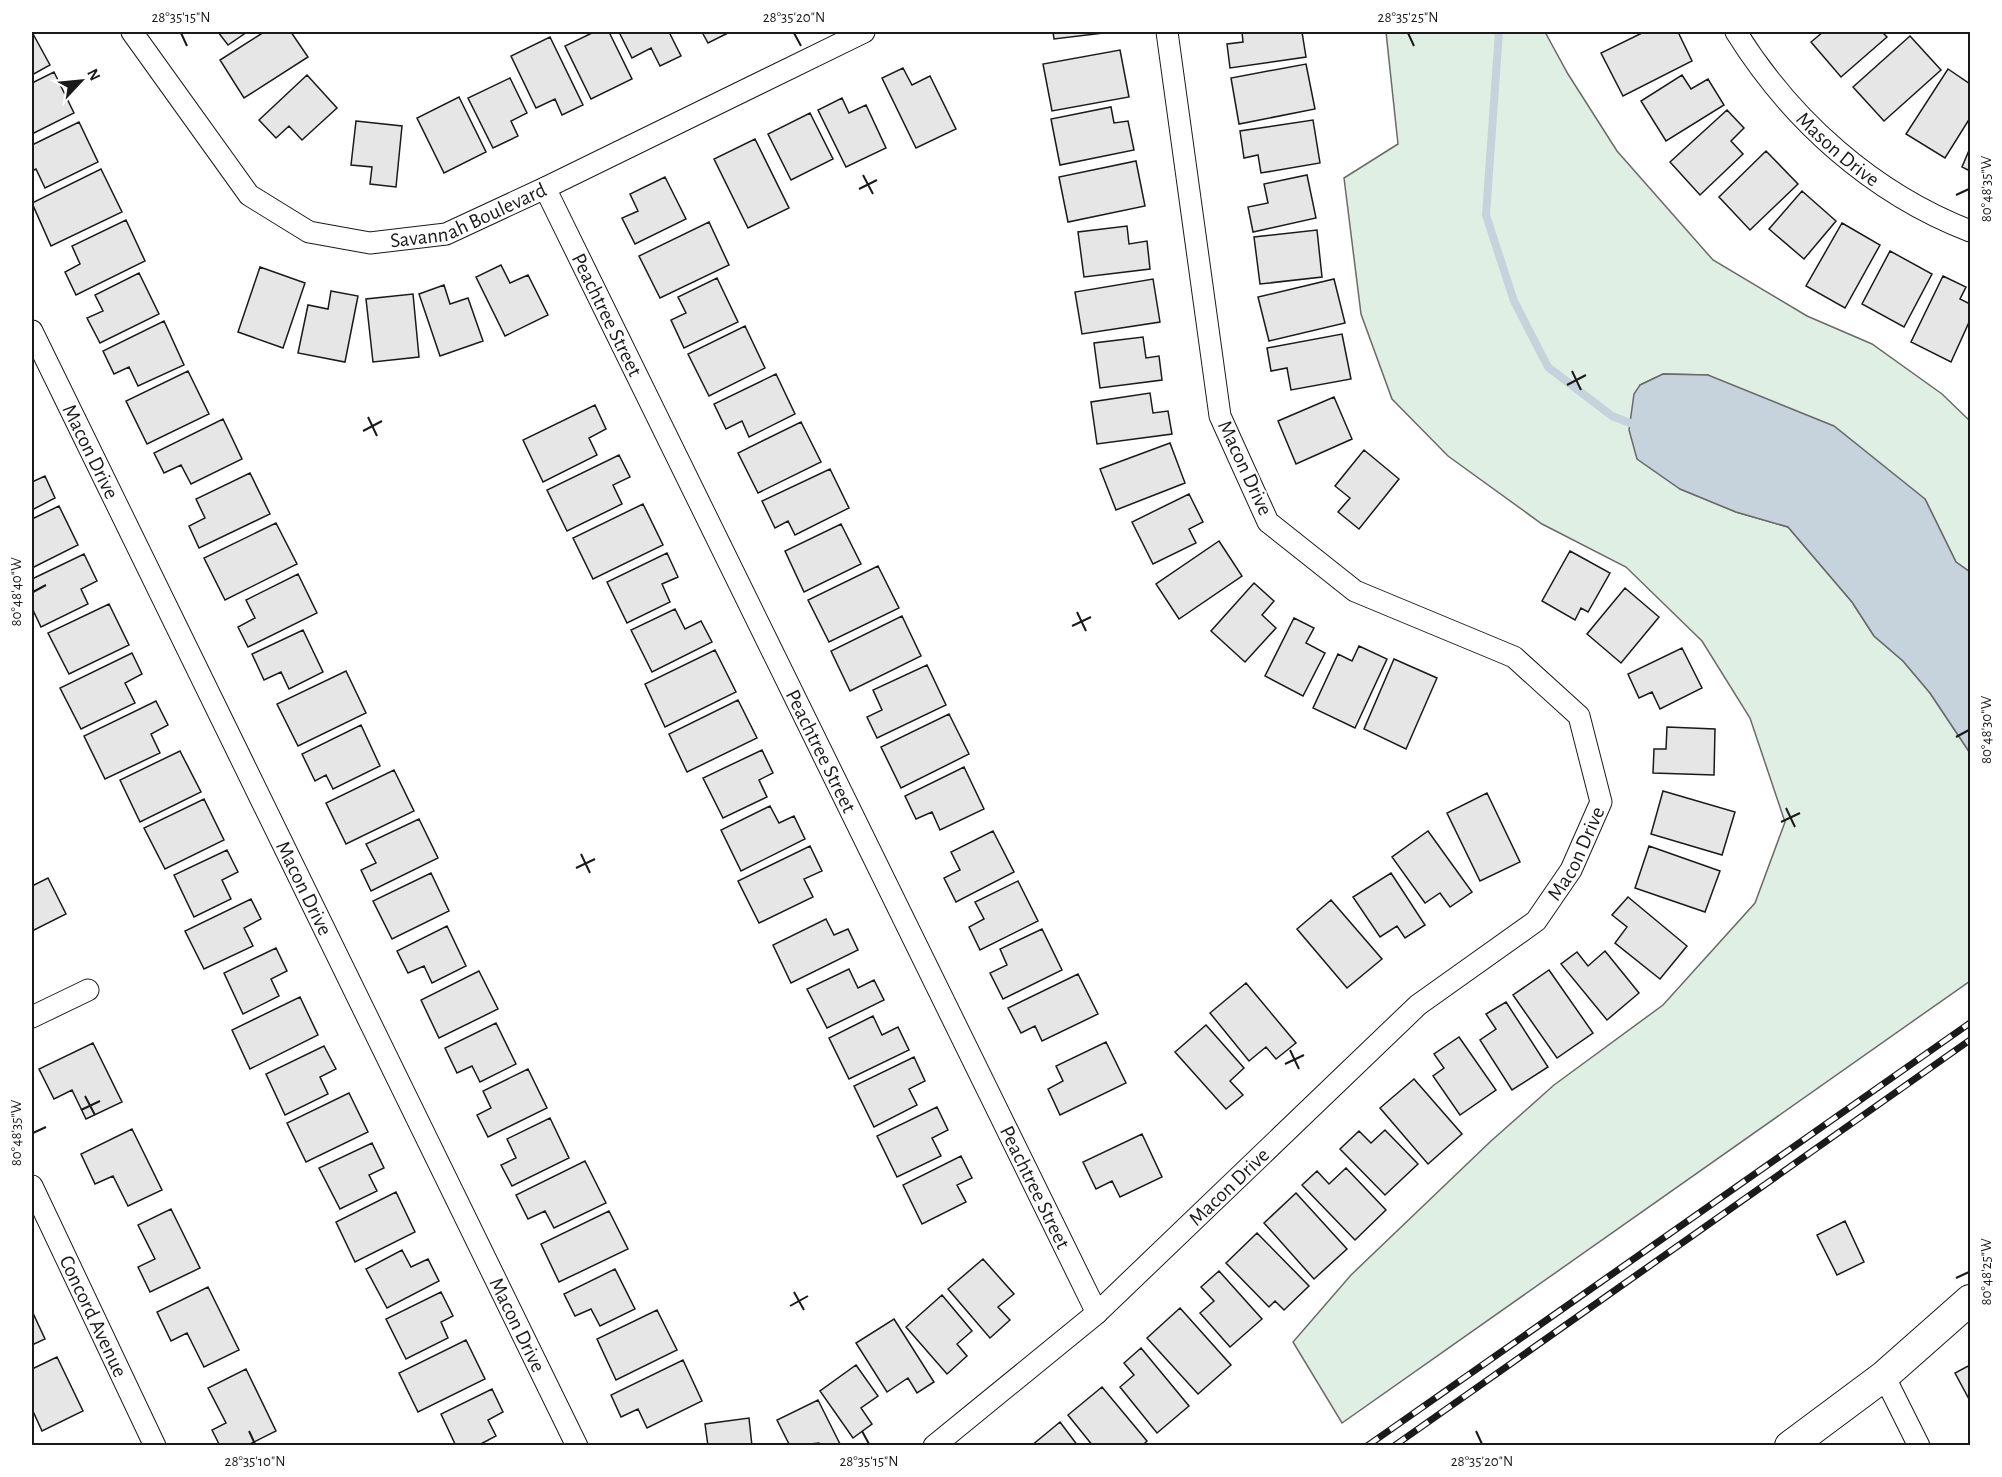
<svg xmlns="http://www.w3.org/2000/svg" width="2002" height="1477" font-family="'Alegreya Sans',sans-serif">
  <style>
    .green { fill: #e0efe3; stroke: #6a6a6a; stroke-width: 1.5 }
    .water { fill: #c6d2dc; stroke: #6a6a6a; stroke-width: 1.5 }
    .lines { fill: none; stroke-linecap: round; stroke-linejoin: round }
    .stream { stroke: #c6d2dc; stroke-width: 8 }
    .building { fill: #e6e6e6; stroke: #1a1a1a; stroke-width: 1.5 }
    .street-casing { stroke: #1a1a1a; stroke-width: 23 }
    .secondary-casing { stroke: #1a1a1a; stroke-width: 32 }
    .street { stroke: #fff; stroke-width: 21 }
    .secondary { stroke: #fff; stroke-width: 30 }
    .rail-casing { stroke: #1a1a1a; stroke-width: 7 }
    .rail { stroke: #fff; stroke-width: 4.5; stroke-dasharray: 14; stroke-linecap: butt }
    .ticks { fill: none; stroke: #1a1a1a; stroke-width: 2 }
    .labels { text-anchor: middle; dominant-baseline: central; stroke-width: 4.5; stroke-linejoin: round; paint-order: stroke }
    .street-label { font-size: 21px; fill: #1a1a1a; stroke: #fff }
    .neatline { fill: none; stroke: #1a1a1a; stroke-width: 2 }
    .ticks-label { font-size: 15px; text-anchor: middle; fill: #1a1a1a }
  </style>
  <rect width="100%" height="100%" fill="#fff"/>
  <path class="green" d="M 1386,32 L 1545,32 L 1568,74 L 1617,151 L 1713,260 L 1807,316 L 1872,344 L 1942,394 L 1970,421 L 1970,572 L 1956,562 L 1925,499 L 1708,375 L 1663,374 L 1640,385 L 1680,489 L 1736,512 L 1788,527 L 1852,602 L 1874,636 L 1903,661 L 1930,693 L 1970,753 L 1970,981 L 1342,1423 L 1293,1342 L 1351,1275 L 1491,1141 L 1554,1085 L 1663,1005 L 1755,903 L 1785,822 L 1750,718 L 1702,641 L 1626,567 L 1542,524 L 1448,456 L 1392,399 L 1361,314 L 1344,178 L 1398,144 Z"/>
  <path class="water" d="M 1663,374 L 1708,375 L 1834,426 L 1925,499 L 1956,562 L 1970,572 L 1970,753 L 1930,693 L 1903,661 L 1874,636 L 1852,602 L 1788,527 L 1736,512 L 1680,489 L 1637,459 L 1629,430 L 1634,394 L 1640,385 Z"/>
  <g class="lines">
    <path class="stream" d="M 1499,32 L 1486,215 L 1514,301 L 1548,367 L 1612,416 L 1638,426"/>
  </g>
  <path class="building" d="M 32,32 L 50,65 L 32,75 Z
    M 218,32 L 247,32 L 228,45 Z
    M 264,32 L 291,32 L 308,57 L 244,98 L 220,60 Z
    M 594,32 L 609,32 L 632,79 L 591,99 L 565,46 Z
    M 619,32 L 669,32 L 681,56 L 660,66 L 651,48 L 632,58 Z
    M 702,32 L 730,32 L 708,43 Z
    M 1053,32 L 1112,32 L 1054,39 Z
    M 1242,32 L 1302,32 L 1306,57 L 1230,68 L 1227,44 L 1243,42 Z
    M 1644,32 L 1678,32 L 1692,61 L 1623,96 L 1601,53 Z
    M 1823,32 L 1882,32 L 1887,37 L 1841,77 L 1811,42 Z
    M 1910,36 L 1941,70 L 1884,121 L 1853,87 Z
    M 550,37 L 583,105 L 562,115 L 555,99 L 536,108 L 511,56 Z
    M 1120,50 L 1129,97 L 1052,111 L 1043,64 Z
    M 1306,64 L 1315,109 L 1239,124 L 1231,78 Z
    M 903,68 L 912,85 L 930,76 L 956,129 L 916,148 L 882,78 Z
    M 1948,69 L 1970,84 L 1970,118 L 1945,158 L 1906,134 Z
    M 54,72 L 74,113 L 32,134 L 32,83 Z
    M 307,75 L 337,108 L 302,140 L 289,126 L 276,138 L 259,120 Z
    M 1682,75 L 1691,89 L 1708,79 L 1724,105 L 1666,141 L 1641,101 Z
    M 510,78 L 527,113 L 511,121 L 518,136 L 493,148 L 468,98 Z
    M 459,97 L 486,152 L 444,173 L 417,118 Z
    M 842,98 L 849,113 L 866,105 L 886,148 L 846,167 L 818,110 Z
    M 1111,107 L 1114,123 L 1128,121 L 1134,150 L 1060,165 L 1051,119 Z
    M 1727,110 L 1744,128 L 1731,141 L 1743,154 L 1700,195 L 1670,162 Z
    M 810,113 L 833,159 L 791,180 L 768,134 Z
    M 1313,120 L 1320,163 L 1261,173 L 1258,155 L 1244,158 L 1240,131 Z
    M 356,121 L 402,126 L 396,187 L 370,184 L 372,167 L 351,165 Z
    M 79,122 L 98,162 L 45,188 L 36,169 L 32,171 L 32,145 Z
    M 755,139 L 789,208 L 748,228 L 714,159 Z
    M 1970,148 L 1970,171 L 1962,167 Z
    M 1766,151 L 1798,184 L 1750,230 L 1719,197 Z
    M 1136,161 L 1145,206 L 1068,222 L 1059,177 Z
    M 101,169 L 122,212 L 51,246 L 32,203 Z
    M 1307,175 L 1316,218 L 1253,232 L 1248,207 L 1268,203 L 1264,184 Z
    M 665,177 L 686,219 L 635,244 L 622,218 L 638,211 L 630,194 Z
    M 1802,191 L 1836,221 L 1804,259 L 1769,229 Z
    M 126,220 L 145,261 L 76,295 L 65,272 L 80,264 L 72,246 Z
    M 709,222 L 729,265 L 660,298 L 639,256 Z
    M 1842,223 L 1880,245 L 1845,308 L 1806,286 Z
    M 1127,226 L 1129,244 L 1147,241 L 1150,269 L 1084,277 L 1078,232 Z
    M 1317,230 L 1322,277 L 1260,284 L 1254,237 Z
    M 1890,251 L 1932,274 L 1904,327 L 1862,304 Z
    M 501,265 L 510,283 L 528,275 L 548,315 L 505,336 L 476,277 Z
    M 260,267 L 305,283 L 283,348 L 238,332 Z
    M 139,273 L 159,314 L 100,343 L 87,318 L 103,311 L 95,295 Z
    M 1943,276 L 1966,287 L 1960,299 L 1970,304 L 1970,320 L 1951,362 L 1911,342 Z
    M 717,278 L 738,322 L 684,348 L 671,320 L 686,313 L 678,297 Z
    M 1153,279 L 1160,322 L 1082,334 L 1075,292 Z
    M 1334,279 L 1345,323 L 1269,341 L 1258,297 Z
    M 444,285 L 450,304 L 468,298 L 483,341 L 440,356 L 419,294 Z
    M 331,291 L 358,296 L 345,362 L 298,353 L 308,305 L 328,309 Z
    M 413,294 L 419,357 L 373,362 L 366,299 Z
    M 164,321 L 184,365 L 138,386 L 129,367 L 114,374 L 103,351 Z
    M 745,326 L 765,368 L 709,396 L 688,354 Z
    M 1342,334 L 1351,379 L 1291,390 L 1287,368 L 1271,371 L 1267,348 Z
    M 1143,337 L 1146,358 L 1159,356 L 1162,380 L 1100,388 L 1094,343 Z
    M 188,371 L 209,414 L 147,444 L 126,401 Z
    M 776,374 L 795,414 L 749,437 L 742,421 L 726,429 L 714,404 Z
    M 1150,393 L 1153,413 L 1168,411 L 1172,434 L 1097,444 L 1091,402 Z
    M 1334,397 L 1352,439 L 1296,464 L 1278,421 Z
    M 595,405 L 606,429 L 589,438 L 597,455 L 543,482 L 523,440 Z
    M 223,419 L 242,459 L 191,484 L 181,465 L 164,473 L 154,453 Z
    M 801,422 L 821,462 L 758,493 L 738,453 Z
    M 1170,443 L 1185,483 L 1116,510 L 1100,469 Z
    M 1364,450 L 1399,479 L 1359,529 L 1338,512 L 1350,498 L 1335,486 Z
    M 619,455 L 630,477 L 613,485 L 622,504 L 567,531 L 547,490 Z
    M 830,469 L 849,508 L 795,535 L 788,521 L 775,528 L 762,501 Z
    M 250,473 L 270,514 L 199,548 L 189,526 L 205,518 L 196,499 Z
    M 45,476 L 55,498 L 32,510 L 32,482 Z
    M 1189,494 L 1203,522 L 1189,529 L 1196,543 L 1153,564 L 1132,522 Z
    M 643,504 L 663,545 L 593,579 L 573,538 Z
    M 59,506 L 78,545 L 32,568 L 32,519 Z
    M 276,523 L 297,564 L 225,600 L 204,558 Z
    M 841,524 L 861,564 L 804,592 L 785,551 Z
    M 1219,541 L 1242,576 L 1179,619 L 1156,584 Z
    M 1570,551 L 1610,573 L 1588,612 L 1581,608 L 1575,620 L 1542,601 Z
    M 667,553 L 678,577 L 662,584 L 670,602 L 627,623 L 607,582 Z
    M 84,554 L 97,581 L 81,589 L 88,604 L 41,627 L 32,608 L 32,579 Z
    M 878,566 L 899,608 L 829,642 L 808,600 Z
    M 298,574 L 317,613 L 248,647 L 238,627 L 255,618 L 246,600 Z
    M 1254,583 L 1274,601 L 1262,615 L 1276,628 L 1245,662 L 1211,631 Z
    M 1625,588 L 1659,617 L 1621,663 L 1587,634 Z
    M 109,604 L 129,645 L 69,674 L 48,633 Z
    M 675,609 L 685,629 L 701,621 L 712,642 L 652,672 L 631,630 Z
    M 902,616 L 921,656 L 850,691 L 831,651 Z
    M 1294,618 L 1314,628 L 1306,643 L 1325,653 L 1303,696 L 1265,676 Z
    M 303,630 L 323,672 L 289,689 L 281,672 L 264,680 L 252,654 Z
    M 1359,646 L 1387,659 L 1355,728 L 1313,708 L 1338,654 L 1352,661 Z
    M 1682,648 L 1702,688 L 1660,709 L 1652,692 L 1639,698 L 1628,674 Z
    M 715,650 L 736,692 L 665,727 L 645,684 Z
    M 132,653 L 142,674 L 125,683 L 135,703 L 81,729 L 60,688 Z
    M 1394,659 L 1437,678 L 1406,749 L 1364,729 Z
    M 927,665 L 946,705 L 877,738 L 867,717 L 882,710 L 873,690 Z
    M 346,671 L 366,713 L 298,746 L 277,704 Z
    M 738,700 L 757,738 L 687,772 L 669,734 Z
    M 156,701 L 168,725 L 151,734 L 160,753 L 105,779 L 84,736 Z
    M 949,714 L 969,754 L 901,788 L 881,747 Z
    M 361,725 L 380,766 L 333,789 L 326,775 L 315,781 L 302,754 Z
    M 1667,727 L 1715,729 L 1714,775 L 1653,773 L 1654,749 L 1666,749 Z
    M 762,750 L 773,773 L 759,780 L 767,797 L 723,818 L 703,778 Z
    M 180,751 L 201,792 L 140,822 L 120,780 Z
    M 964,767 L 984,809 L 940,830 L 932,812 L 916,819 L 905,796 Z
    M 394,770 L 414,811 L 346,844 L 326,803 Z
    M 1663,791 L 1735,812 L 1722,855 L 1651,834 Z
    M 1487,793 L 1520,862 L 1480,881 L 1447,813 Z
    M 204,799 L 224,840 L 165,869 L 144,828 Z
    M 770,806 L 779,823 L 794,816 L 805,839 L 741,871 L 721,830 Z
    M 419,819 L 438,858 L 371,891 L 361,870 L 376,863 L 366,844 Z
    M 993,831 L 1014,872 L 956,902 L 944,878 L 960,870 L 951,852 Z
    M 1428,831 L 1472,892 L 1450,907 L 1440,893 L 1425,903 L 1392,857 Z
    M 810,846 L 822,871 L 804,879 L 813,897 L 759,923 L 738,881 Z
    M 1649,846 L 1720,871 L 1705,912 L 1635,888 Z
    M 227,850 L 238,872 L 222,880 L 231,899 L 194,917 L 174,875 Z
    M 431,873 L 449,911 L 392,939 L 373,901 Z
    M 1391,873 L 1425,925 L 1405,938 L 1397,926 L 1380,937 L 1353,897 Z
    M 48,878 L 66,914 L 32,931 L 32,886 Z
    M 1018,881 L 1038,921 L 980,950 L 969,927 L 984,919 L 975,902 Z
    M 1628,897 L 1687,946 L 1660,979 L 1615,943 L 1627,927 L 1612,915 Z
    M 251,899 L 261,919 L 244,928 L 253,946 L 204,969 L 185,931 Z
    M 1331,900 L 1382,959 L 1347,988 L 1297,929 Z
    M 826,919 L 834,935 L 848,929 L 858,950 L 791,983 L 773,945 Z
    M 447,926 L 466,966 L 432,983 L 424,966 L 408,973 L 397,951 Z
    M 1042,929 L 1062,970 L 1003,999 L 990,973 L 1007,965 L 1000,949 Z
    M 276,948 L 287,971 L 271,979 L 279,996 L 243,1014 L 224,973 Z
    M 1605,951 L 1639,993 L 1607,1020 L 1561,964 L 1577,952 L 1588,966 Z
    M 849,969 L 858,988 L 874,980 L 884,1000 L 827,1028 L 807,989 Z
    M 1549,970 L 1593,1033 L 1557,1058 L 1513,995 Z
    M 479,971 L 498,1009 L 439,1038 L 421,1000 Z
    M 1078,974 L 1098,1014 L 1042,1041 L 1035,1026 L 1021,1033 L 1008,1008 Z
    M 1246,983 L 1296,1043 L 1276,1059 L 1266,1047 L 1249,1061 L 1210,1013 Z
    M 300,997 L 318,1035 L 250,1069 L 232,1030 Z
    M 1506,1002 L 1548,1067 L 1512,1090 L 1480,1040 L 1496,1029 L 1486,1014 Z
    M 873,1016 L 882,1035 L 898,1027 L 909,1050 L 849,1079 L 829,1038 Z
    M 496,1023 L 516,1064 L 480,1082 L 472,1066 L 457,1073 L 445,1048 Z
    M 1206,1025 L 1244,1068 L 1230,1081 L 1243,1095 L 1226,1109 L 1175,1052 Z
    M 1459,1037 L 1496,1090 L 1460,1115 L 1433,1076 L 1444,1068 L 1434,1054 Z
    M 1106,1042 L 1126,1083 L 1060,1115 L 1048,1089 L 1063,1081 L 1056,1066 Z
    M 93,1043 L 122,1102 L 86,1119 L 72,1090 L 54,1099 L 39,1069 Z
    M 324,1046 L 336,1069 L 320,1077 L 328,1094 L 285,1115 L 266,1074 Z
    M 914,1057 L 925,1081 L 909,1089 L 917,1105 L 874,1127 L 854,1086 Z
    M 528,1069 L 547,1108 L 488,1137 L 477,1115 L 491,1108 L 483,1091 Z
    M 1414,1079 L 1462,1134 L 1428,1164 L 1380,1108 Z
    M 349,1093 L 368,1132 L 306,1162 L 287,1123 Z
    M 937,1107 L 948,1130 L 932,1138 L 941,1156 L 897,1177 L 877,1136 Z
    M 550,1118 L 569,1158 L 512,1186 L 501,1165 L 516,1158 L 507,1139 Z
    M 132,1129 L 162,1190 L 128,1206 L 113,1176 L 95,1184 L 81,1154 Z
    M 1385,1130 L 1418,1164 L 1385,1195 L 1340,1149 L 1359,1131 L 1371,1143 Z
    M 1142,1134 L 1162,1177 L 1120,1197 L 1112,1181 L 1096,1189 L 1083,1162 Z
    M 372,1143 L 384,1168 L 369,1175 L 377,1191 L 340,1209 L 319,1168 Z
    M 961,1156 L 972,1178 L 957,1185 L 966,1202 L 922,1224 L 903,1185 Z
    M 585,1161 L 606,1203 L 554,1228 L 545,1211 L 528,1219 L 516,1195 Z
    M 1346,1168 L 1386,1210 L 1355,1240 L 1302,1185 L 1317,1171 L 1329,1184 Z
    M 396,1192 L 415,1232 L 355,1262 L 336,1222 Z
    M 1296,1193 L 1347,1249 L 1314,1279 L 1264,1223 Z
    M 171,1209 L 200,1268 L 150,1292 L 138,1267 L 155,1259 L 138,1225 Z
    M 609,1211 L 628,1249 L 559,1282 L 541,1244 Z
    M 1845,1221 L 1864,1262 L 1837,1275 L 1817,1235 Z
    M 1257,1233 L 1309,1286 L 1284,1310 L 1275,1301 L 1269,1307 L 1226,1263 Z
    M 402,1250 L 411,1267 L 428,1259 L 439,1281 L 387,1308 L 366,1269 Z
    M 983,1259 L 1014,1294 L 998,1307 L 1010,1320 L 990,1338 L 948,1289 Z
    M 615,1269 L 635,1309 L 600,1326 L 591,1309 L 575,1316 L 564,1294 Z
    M 1219,1271 L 1262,1319 L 1230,1347 L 1200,1313 L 1214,1301 L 1201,1287 Z
    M 208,1287 L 239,1350 L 204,1367 L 187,1333 L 171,1341 L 157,1312 Z
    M 441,1292 L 453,1316 L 441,1322 L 448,1338 L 406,1359 L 386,1319 Z
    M 942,1295 L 972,1331 L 957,1344 L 967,1356 L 947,1374 L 906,1327 Z
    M 1180,1308 L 1231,1365 L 1198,1394 L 1147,1338 Z
    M 657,1310 L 677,1350 L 616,1380 L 597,1339 Z
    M 32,1311 L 45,1339 L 32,1345 Z
    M 894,1319 L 934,1382 L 917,1393 L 908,1378 L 887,1392 L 856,1343 Z
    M 466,1340 L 485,1379 L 418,1412 L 399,1373 Z
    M 1141,1348 L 1189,1406 L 1157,1433 L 1120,1387 L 1134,1375 L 1124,1363 Z
    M 57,1357 L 83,1411 L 42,1431 L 32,1409 L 32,1369 Z
    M 683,1360 L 702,1401 L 647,1428 L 638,1409 L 621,1417 L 611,1395 Z
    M 856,1365 L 878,1396 L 861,1408 L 872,1424 L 853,1438 L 820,1391 Z
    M 1970,1365 L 1970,1401 L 1955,1373 Z
    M 246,1369 L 276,1431 L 246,1446 L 220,1446 L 212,1430 L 226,1423 L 208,1388 Z
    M 1102,1387 L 1147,1441 L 1142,1446 L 1093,1446 L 1068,1415 Z
    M 492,1389 L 503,1412 L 488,1420 L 496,1436 L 477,1446 L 456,1446 L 441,1414 Z
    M 818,1400 L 841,1446 L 820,1446 L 819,1443 L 790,1446 L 777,1420 Z
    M 749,1418 L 752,1446 L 708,1446 L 705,1424 Z
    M 1060,1422 L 1078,1446 L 1031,1446 Z"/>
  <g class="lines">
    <g class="street-casing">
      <g id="street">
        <path id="s1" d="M 132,32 L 249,195 L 309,232 L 370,243 L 446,234 L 545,188 L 864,32"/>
        <path id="s2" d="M 1736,32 C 1791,120 1872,193 1970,231"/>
        <path id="s3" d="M 545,188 L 1097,1313"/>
        <path id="s4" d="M 32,331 L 577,1446"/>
        <path d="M 32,1017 L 88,990"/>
        <path id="s5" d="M 32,1186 L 155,1446"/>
        <path d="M 1884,1376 L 1919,1446"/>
        <path id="s6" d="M 934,1446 L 1097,1313 L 1418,1005 L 1536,921 L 1571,870 L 1601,802 L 1579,716 L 1514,657 L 1355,591 L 1268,522 L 1220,416 L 1167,32"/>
      </g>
    </g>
    <g class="secondary-casing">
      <path id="secondary" d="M 1790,1446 L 1884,1376 L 1970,1300"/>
    </g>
    <use href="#street" class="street"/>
    <use href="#secondary" class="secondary"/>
    <g class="rail-casing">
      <path id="rail" d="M 1367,1446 L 1970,1023
        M 1394,1446 L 1970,1040"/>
    </g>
    <use href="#rail" class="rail"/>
  </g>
  <path class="ticks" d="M 181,33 L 187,46M 794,33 L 801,46M 1408,33 L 1414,46M 863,175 L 873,194M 859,189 L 877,180M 1956,195 L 1969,189M 1572,371 L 1581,390M 1567,385 L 1586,375M 368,417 L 377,436M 363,431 L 382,421M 33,592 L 46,585M 1077,612 L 1086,631M 1072,626 L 1091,617M 1956,737 L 1969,730M 1786,808 L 1795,827M 1781,822 L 1800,813M 581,854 L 590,873M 576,868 L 595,859M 1290,1050 L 1299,1069M 1285,1064 L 1304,1055M 85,1096 L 95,1115M 81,1110 L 100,1101M 33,1133 L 46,1127M 1956,1278 L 1969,1272M 794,1292 L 804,1310M 790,1306 L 808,1296M 249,1431 L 255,1444M 862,1431 L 869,1444M 1476,1431 L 1482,1444"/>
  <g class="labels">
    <g class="street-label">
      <text stroke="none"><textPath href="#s2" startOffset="156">Mason Drive</textPath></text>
      <text stroke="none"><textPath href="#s1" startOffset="436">Savannah Boulevard</textPath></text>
      <text stroke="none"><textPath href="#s3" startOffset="141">Peachtree Street</textPath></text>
      <text stroke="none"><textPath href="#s4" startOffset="134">Macon Drive</textPath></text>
      <text transform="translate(1245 468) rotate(65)">Macon Drive</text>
      <text stroke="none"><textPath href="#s3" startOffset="627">Peachtree Street</textPath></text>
      <text stroke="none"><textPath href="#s6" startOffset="879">Macon Drive</textPath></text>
      <text stroke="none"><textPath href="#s4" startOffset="620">Macon Drive</textPath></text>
      <text stroke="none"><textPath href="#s3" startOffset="1113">Peachtree Street</textPath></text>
      <text stroke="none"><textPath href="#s6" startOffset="393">Macon Drive</textPath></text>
      <text stroke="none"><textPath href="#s5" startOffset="144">Concord Avenue</textPath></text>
      <text stroke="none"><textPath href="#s4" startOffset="1106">Macon Drive</textPath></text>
    </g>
  </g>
  <rect width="2002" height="1477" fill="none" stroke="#ffffff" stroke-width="66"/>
  <g transform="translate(81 81) rotate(64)" stroke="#ffffff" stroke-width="4.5" paint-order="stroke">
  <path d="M0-4.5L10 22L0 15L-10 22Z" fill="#1a1a1a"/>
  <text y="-9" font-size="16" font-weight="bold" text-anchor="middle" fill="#1a1a1a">N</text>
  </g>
  <rect x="33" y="33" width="1936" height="1411" class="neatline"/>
  <g class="ticks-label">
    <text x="181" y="22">28°35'15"N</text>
    <text x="794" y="22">28°35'20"N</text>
    <text x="1408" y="22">28°35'25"N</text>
    <text transform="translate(1986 189) rotate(-90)" y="5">80°48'35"W</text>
    <text transform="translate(16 592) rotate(-90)" y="5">80°48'40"W</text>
    <text transform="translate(1986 730) rotate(-90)" y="5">80°48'30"W</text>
    <text transform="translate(16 1133) rotate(-90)" y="5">80°48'35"W</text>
    <text transform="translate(1986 1272) rotate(-90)" y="5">80°48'25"W</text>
    <text x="255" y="1466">28°35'10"N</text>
    <text x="869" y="1466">28°35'15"N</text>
    <text x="1482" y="1466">28°35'20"N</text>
  </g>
</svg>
